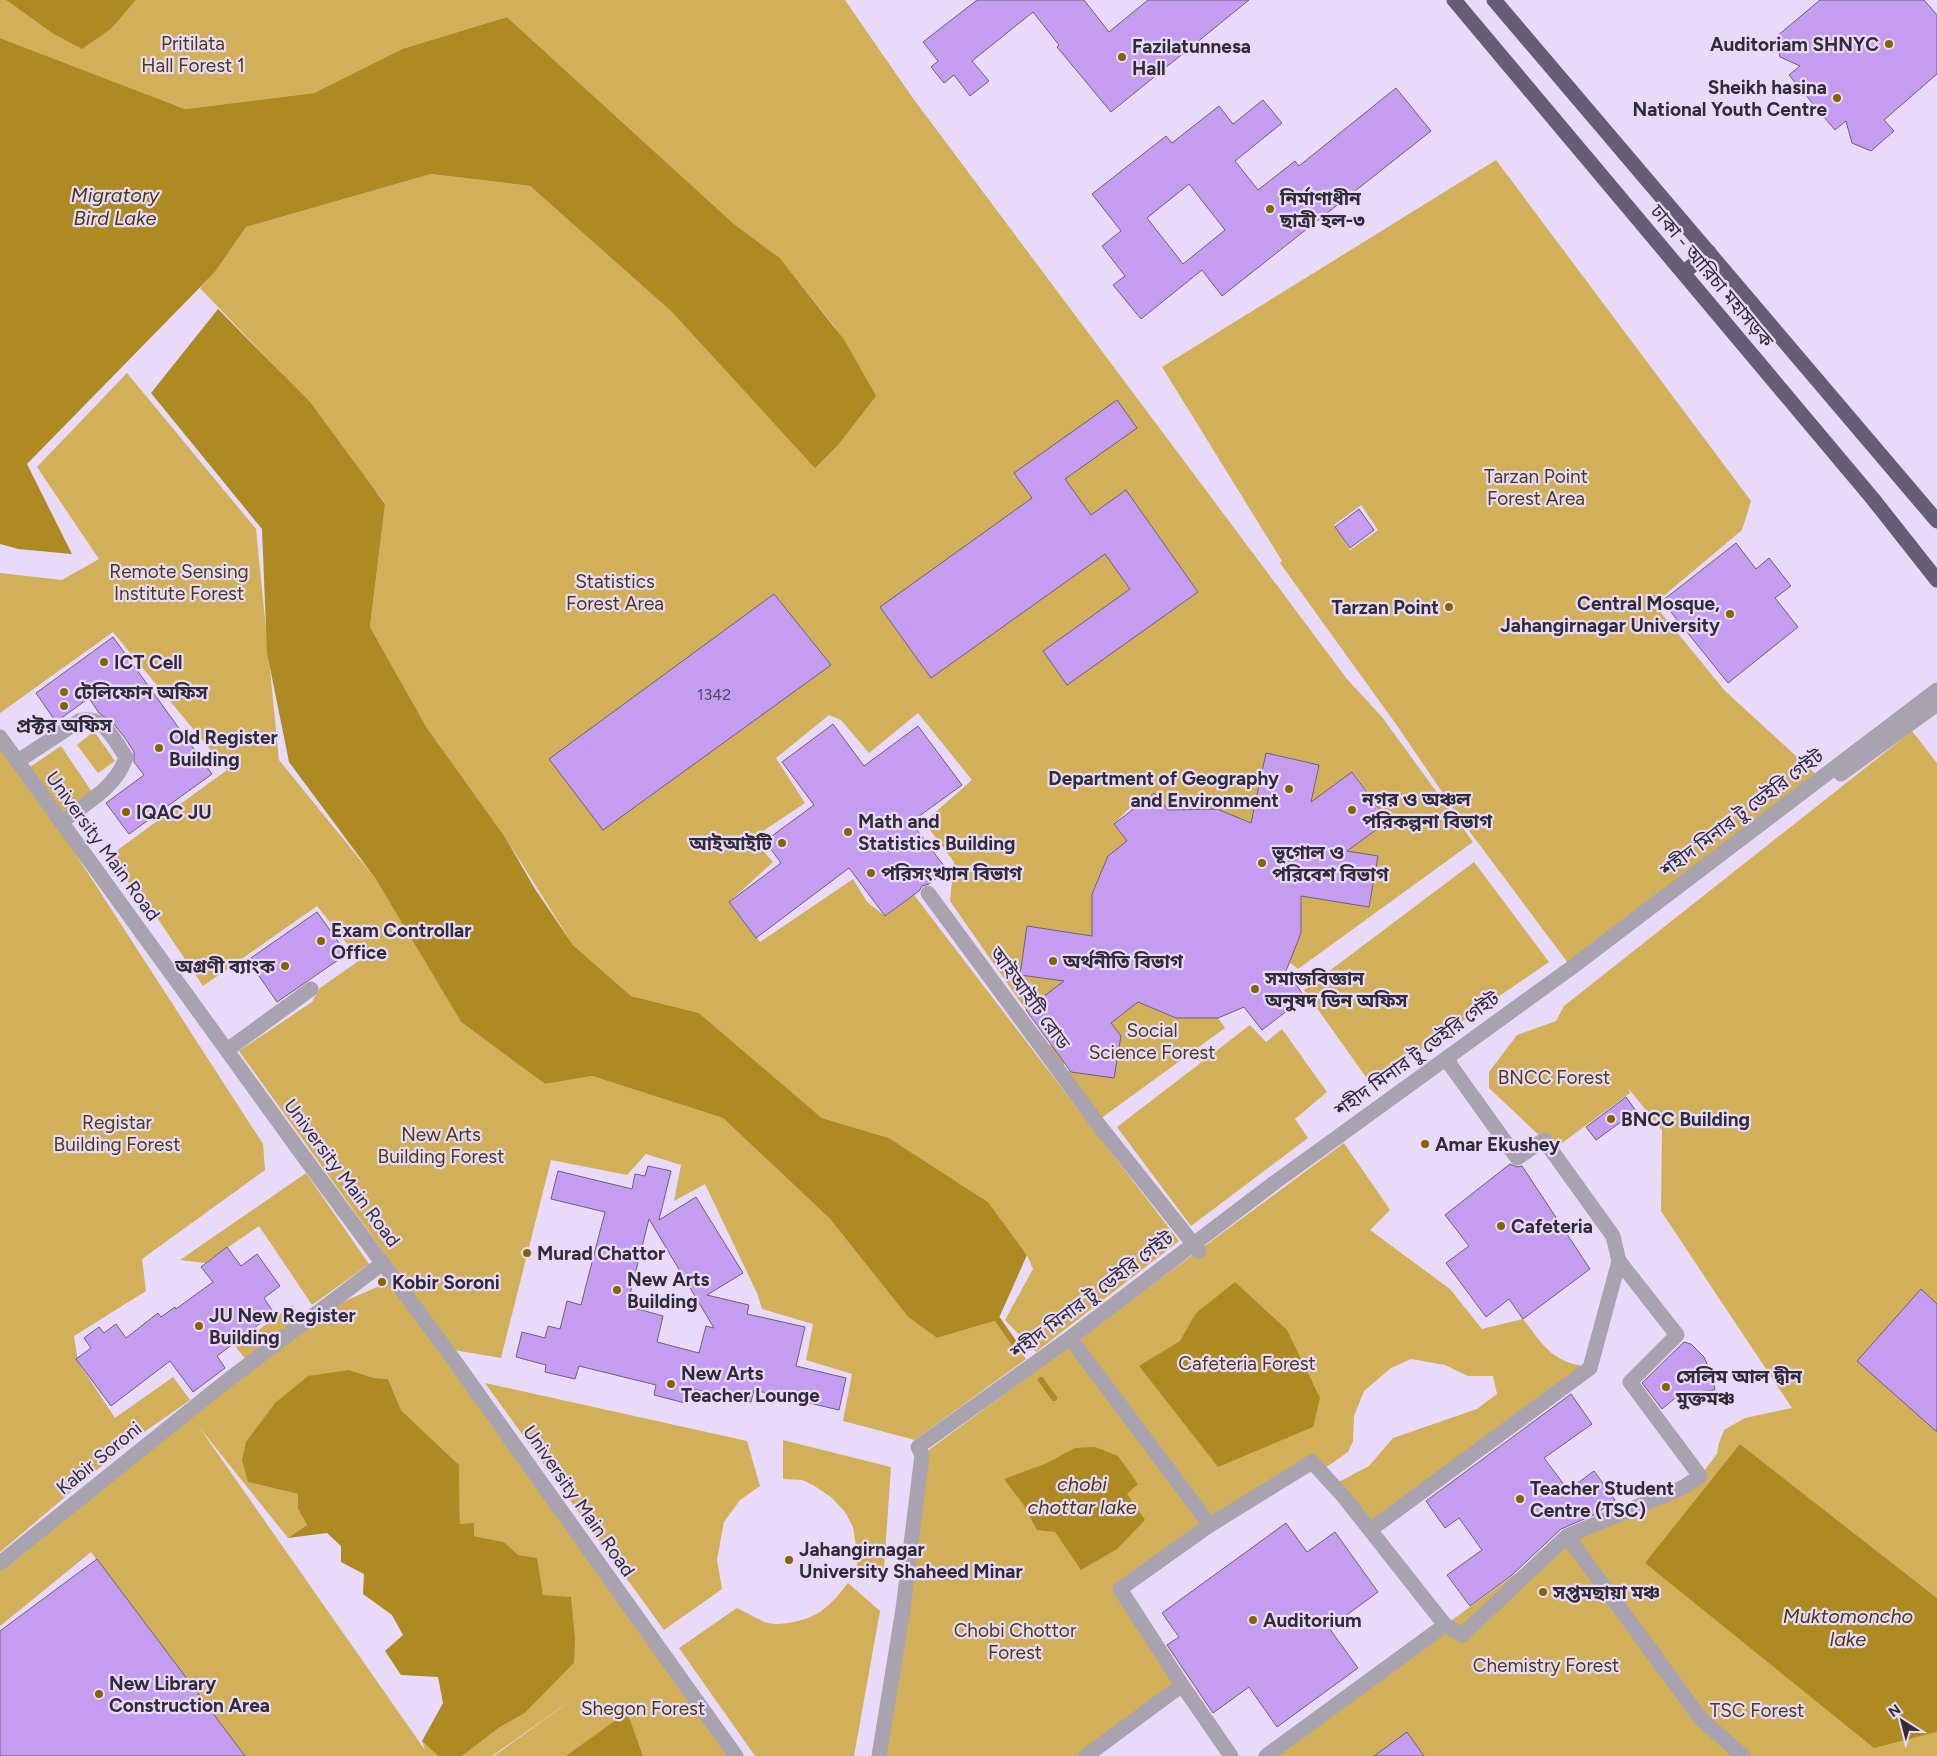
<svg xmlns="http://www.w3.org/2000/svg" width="1937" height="1756" font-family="Figtree,'Noto Sans Bengali',sans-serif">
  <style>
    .green { fill: #d1b059; fill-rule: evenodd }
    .water { fill: #ae8b22 }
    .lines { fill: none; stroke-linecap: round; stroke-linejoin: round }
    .stream { stroke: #ae8b22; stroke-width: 6 }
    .building { fill: #c59df0; stroke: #6d617a; fill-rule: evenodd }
    .minor { stroke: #a9a3af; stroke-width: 15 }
    .highway { stroke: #685d76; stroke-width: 15 }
    .poi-dot { fill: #846600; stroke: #e8daf8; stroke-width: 2 }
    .labels { text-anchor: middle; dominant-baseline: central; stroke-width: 4.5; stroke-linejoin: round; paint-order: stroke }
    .number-label { font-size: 16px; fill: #554864 }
    .park-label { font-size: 19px; fill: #4a3b12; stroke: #e8daf8 }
    .poi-label { font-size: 19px; font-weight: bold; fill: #302b36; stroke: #e8daf8; text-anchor: start }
    .street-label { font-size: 19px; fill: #302b36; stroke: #e8daf8 }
    .water-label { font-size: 20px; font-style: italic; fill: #48390f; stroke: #e8daf8 }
  </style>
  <rect width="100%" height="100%" fill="#e8daf8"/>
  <path class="green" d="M 0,0 L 6,0 L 52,33 L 112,28 L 136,0 L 845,0 L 912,97 L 1347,679 L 1382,717 L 1473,842 L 1298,969 L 1289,962 L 1301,933 L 1301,892 L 1328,900 L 1369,907 L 1378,856 L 1347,851 L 1388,821 L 1353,772 L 1311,802 L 1319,765 L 1266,754 L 1266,837 L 1168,812 L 1154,793 L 1139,798 L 1114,824 L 1127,841 L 1108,856 L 1092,894 L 1092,936 L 1075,973 L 1081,934 L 1027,926 L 1020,974 L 1064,981 L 1026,1010 L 950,901 L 954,862 L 924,822 L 972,780 L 918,713 L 869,753 L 841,720 L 829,715 L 776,758 L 805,803 L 760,833 L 763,851 L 773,862 L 729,902 L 760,942 L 853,879 L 867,902 L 885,916 L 914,895 L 1179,1241 L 1036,1352 L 1005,1320 L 1033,1269 L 1027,1255 L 988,1202 L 889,1138 L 822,1118 L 699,1013 L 631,996 L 573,945 L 505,837 L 427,728 L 370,627 L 385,503 L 282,374 L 200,288 L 215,272 L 246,227 L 431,174 L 530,186 L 673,313 L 875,396 L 834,326 L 780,258 L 734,224 L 507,17 L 402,49 L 314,93 L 185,109 L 0,38 Z
    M 1496,160 L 1751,501 L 1742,530 L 1654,604 L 1725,691 L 1820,778 L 1571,967 L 1461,820 L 1398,727 L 1280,563 L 1282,561 L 1162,367 ZM 1361,505 L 1378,530 L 1350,550 L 1334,525 Z
    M 127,373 L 256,529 L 279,760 L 375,878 L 461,1022 L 545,1084 L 592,1076 L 723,1118 L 830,1219 L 908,1317 L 937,1338 L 998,1320 L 1026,1359 L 915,1440 L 843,1421 L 852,1374 L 806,1360 L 813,1324 L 762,1309 L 757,1293 L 705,1184 L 674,1201 L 681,1165 L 646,1154 L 627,1175 L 551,1160 L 501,1358 L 454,1350 L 239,1051 L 312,1002 L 320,988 L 360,960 L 317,906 L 203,986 L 154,913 L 108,857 L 227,770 L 113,632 L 0,713 L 0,573 L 62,580 L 99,559 L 37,467 Z
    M 94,731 L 115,761 L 98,773 L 77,745 Z
    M 1912,731 L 1937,763 L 1937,1598 L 1740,1444 L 1874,1747 L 1937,1732 L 1937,1756 L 1266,1756 L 1567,1536 L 1700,1476 L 1717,1454 L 1719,1443 L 1724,1430 L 1745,1418 L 1792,1408 L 1661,1211 L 1662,1130 L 1628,1088 L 1630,1093 L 1551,1151 L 1544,1140 L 1489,1088 L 1489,1072 L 1517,1035 L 1556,1021 L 1564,1006 Z
    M 0,737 L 263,1144 L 265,1170 L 142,1259 L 146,1291 L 74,1336 L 78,1362 L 115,1418 L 173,1377 L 190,1400 L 130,1442 L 0,1552 Z
    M 61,746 L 92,792 L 60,813 L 30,767 Z
    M 1474,862 L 1549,962 L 1371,1084 L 1304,990 Z
    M 1138,1002 L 1176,1018 L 1218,1018 L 1225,1028 L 1096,1122 L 1043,1050 L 1069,1030 L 1063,1070 L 1114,1078 L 1121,1036 L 1111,1023 Z
    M 1250,1025 L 1266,1042 L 1282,1029 L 1327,1092 L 1295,1119 L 1308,1138 L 1191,1226 L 1117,1127 Z
    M 1344,1143 L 1390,1210 L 1370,1230 L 1450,1289 L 1482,1329 L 1523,1319 C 1547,1350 1550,1360 1590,1368 L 1367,1525 L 1333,1485 L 1369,1466 L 1393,1438 L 1477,1409 L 1497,1394 L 1493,1376 L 1468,1376 L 1445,1365 L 1411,1359 L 1391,1368 L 1364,1391 L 1354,1416 L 1353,1441 L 1348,1452 L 1321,1471 L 1312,1463 L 1120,1589 L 1182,1685 L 1085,1756 L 879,1756 L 922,1455 Z
    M 306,1173 L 369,1264 L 312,1305 L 259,1226 L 205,1263 L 180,1260 Z
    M 393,1280 L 736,1756 L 494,1756 L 581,1693 L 492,1756 L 462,1756 L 500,1727 L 525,1713 L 574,1663 L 574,1653 L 543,1595 L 536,1558 L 518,1556 L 504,1542 L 474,1536 L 460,1524 L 459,1465 L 401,1410 L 388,1379 L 374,1378 L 349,1370 L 248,1482 L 298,1494 L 298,1509 L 307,1525 L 288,1538 L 199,1427 L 425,1750 L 422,1741 L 438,1756 L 244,1756 L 91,1552 L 0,1626 L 0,1563 L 318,1313 Z
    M 292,1305 L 302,1318 L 246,1360 L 236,1347 Z
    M 485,1383 L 747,1441 L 760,1486 L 740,1500 L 724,1522 L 717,1560 L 722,1589 L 664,1630 Z
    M 783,1440 L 891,1467 L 883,1583 L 857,1569 L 857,1552 L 853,1527 L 845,1512 L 831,1497 L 813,1485 L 802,1480 L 783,1479 Z
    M 848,1583 L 880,1611 L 854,1756 L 755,1756 L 679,1648 L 737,1608 C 746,1612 755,1618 765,1622 C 773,1625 780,1624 788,1623 C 819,1618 829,1607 848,1583 Z"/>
  <path class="water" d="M 6,0 L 136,0 L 112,28 L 82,49 L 52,33 Z
    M 507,17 L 734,224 L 780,258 L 845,341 L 876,396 L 838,445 L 815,468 L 673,313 L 530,186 L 431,174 L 246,227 L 215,272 L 27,464 L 72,554 L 18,549 L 0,544 L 0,38 L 185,109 L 314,93 L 402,49 Z
    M 218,309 L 310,402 L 385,504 L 370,627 L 427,728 L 505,837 L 535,889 L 573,945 L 631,996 L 699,1013 L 822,1118 L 889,1138 L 988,1202 L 1027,1255 L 998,1320 L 937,1338 L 908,1317 L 830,1219 L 723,1118 L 592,1076 L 545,1084 L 461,1022 L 375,878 L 289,762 L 267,653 L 262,529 L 151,393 Z
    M 1235,1282 L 1287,1330 L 1320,1398 L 1313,1427 L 1218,1467 L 1139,1366 L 1180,1341 L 1196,1313 Z
    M 349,1370 L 374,1378 L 388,1379 L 401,1410 L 459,1465 L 460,1524 L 474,1523 L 474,1536 L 504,1542 L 518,1555 L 537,1558 L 543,1595 L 571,1597 L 575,1639 L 574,1663 L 525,1713 L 500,1727 L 462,1756 L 438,1756 L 422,1741 L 443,1703 L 438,1677 L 401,1675 L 385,1651 L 403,1635 L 392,1615 L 363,1594 L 364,1574 L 341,1562 L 341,1546 L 327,1533 L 288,1538 L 307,1525 L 298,1509 L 298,1494 L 248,1482 L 242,1460 L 246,1442 L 275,1403 L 308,1376 Z
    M 1740,1444 L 1937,1598 L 1937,1732 L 1874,1748 L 1645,1563 Z
    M 1095,1447 L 1118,1456 L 1138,1484 L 1127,1494 L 1145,1520 L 1117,1549 L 1081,1570 L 1055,1532 L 1037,1530 L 1023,1504 L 1004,1479 L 1045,1464 L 1075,1448 Z
    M 627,1712 L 643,1756 L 566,1756 Z"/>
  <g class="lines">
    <path class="stream" d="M 998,1320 L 1014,1343
      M 1041,1380 L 1054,1398"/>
  </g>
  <path class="building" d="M 977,0 L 1084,0 L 1109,32 L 1148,0 L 1249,0 L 1111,112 L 1057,47 L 1059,45 L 1033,12 L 972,61 L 989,81 L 970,96 L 954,75 L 944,83 L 931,67 L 938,61 L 923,42 Z
    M 1820,0 L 1924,0 L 1937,15 L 1937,74 L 1884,120 L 1894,131 L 1871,151 L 1852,143 L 1846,121 L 1835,130 L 1789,75 L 1800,66 L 1780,57 L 1776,37 Z
    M 1396,88 L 1431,131 L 1222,296 L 1202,270 L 1141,319 L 1113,285 L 1125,276 L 1102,246 L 1121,231 L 1092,194 L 1166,136 L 1172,143 L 1219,106 L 1233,124 L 1263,100 L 1282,123 L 1235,161 L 1258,190 L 1295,161 L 1299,166 ZM 1189,184 L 1225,230 L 1183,264 L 1147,218 Z
    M 1117,400 L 1137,428 L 1065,479 L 1091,515 L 1126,490 L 1198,592 L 1067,685 L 1043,651 L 1130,589 L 1105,554 L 931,678 L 880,607 L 1032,498 L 1014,473 Z
    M 1359,509 L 1374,530 L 1350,548 L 1335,527 Z
    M 1736,543 L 1756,569 L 1769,558 L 1791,586 L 1775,598 L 1798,627 L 1728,683 L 1662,601 Z
    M 774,594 L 831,665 L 603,830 L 549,759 Z
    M 113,637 L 212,774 L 129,834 L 106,803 L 144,775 L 134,762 L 134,752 L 125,738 L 113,723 L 99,713 L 89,698 L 56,722 L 36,693 Z
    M 833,724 L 864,766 L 918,726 L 962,785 L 911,822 L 947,870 L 929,884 L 922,886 L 919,891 L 885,916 L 849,868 L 756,938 L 729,902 L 781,863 L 765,841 L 814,805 L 782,762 Z
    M 1266,753 L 1319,765 L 1311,802 L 1352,772 L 1388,821 L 1347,851 L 1378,856 L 1369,907 L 1301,896 L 1301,933 L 1286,971 L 1305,997 L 1262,1030 L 1244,1007 L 1218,1018 L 1176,1018 L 1138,1002 L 1111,1023 L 1121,1036 L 1114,1078 L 1071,1072 L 1026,1010 L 1064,981 L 1020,975 L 1027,926 L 1092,936 L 1092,894 L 1108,856 L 1127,841 L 1114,824 L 1154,793 L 1168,810 L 1217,809 L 1251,823 Z
    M 317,912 L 347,954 L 277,1002 L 248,960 Z
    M 1626,1097 L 1636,1111 L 1596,1140 L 1586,1127 Z
    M 1510,1164 L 1517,1167 L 1522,1166 L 1590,1269 L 1523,1319 L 1509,1299 L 1486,1317 L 1446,1263 L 1469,1246 L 1445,1215 Z
    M 648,1166 L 671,1171 L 659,1220 L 696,1197 L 743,1273 L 707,1295 L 749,1305 L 747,1314 L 805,1327 L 796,1366 L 846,1378 L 839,1410 L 754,1390 L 751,1402 L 689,1388 L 685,1403 L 654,1395 L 656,1385 L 579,1366 L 575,1379 L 545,1372 L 546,1365 L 516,1357 L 522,1332 L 545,1338 L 548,1326 L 560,1329 L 567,1301 L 581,1305 L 605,1212 L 551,1199 L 558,1171 L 632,1189 L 635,1174 L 645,1176 ZM 649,1219 L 714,1328 L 706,1326 L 699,1353 L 657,1342 L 663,1316 L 627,1306 Z
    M 227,1247 L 241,1266 L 257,1254 L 280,1286 L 264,1298 L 274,1313 L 217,1356 L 225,1368 L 193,1392 L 170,1361 L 111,1406 L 76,1359 L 91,1348 L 84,1338 L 99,1327 L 104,1333 L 116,1324 L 126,1338 L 158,1313 L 161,1317 L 175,1307 L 176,1309 L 213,1282 L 201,1267 Z
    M 1921,1289 L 1937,1304 L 1937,1432 L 1857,1361 Z
    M 1684,1342 L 1691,1344 L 1704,1357 L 1713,1377 L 1715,1390 L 1680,1394 L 1662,1409 L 1642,1383 Z
    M 1571,1394 L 1592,1424 L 1544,1458 L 1568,1490 L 1594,1471 L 1615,1500 L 1596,1514 L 1561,1529 L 1512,1575 L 1470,1606 L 1447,1575 L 1482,1550 L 1459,1518 L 1445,1528 L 1426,1501 Z
    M 1286,1523 L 1307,1552 L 1335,1532 L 1378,1592 L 1329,1628 L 1358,1668 L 1277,1727 L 1249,1687 L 1213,1713 L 1167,1645 L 1179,1637 L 1162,1613 Z
    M 97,1559 L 245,1756 L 0,1756 L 0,1631 Z
    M 1407,1732 L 1424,1756 L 1374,1756 Z"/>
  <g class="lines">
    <path class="minor" d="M 0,737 L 304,1157 L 454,1360 L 736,1756
      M 18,761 L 79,721 C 104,714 113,739 126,757 C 117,787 85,804 61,822
      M 1841,774 L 1937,704
      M 928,893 L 1098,1124 L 1199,1251
      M 227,1050 L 311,989
      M 1619,1261 L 1677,1335 L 1630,1382 L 1700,1476 L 1684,1487 L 1567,1536 L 1701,1719 L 1743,1756
      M 1070,1338 L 1210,1525
      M 1370,1530 L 1590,1368 L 1619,1261 L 1613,1236 L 1544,1140 L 1517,1158 L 1451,1066 L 1448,1057
      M 0,1563 L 224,1383 L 383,1263
      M 1445,1625 L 1462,1635 L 1567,1536
      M 879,1756 L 903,1609 L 922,1455 L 918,1447 L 1070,1338 L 1274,1183 L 1571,968 L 1937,690
      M 1086,1756 L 1182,1685
      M 1231,1756 L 1182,1685 L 1120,1589 L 1210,1525 L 1312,1462 L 1344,1497 L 1445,1625 L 1266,1756"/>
    <path class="highway" d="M 1454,0 L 1873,499 L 1937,580
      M 1494,0 L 1937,521
      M 1683,273 L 1709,252"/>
  </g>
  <g class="poi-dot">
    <circle cx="1889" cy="44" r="5"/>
    <circle cx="1122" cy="57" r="5"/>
    <circle cx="1837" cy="98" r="5"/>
    <circle cx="1270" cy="209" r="5"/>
    <circle cx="1449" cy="607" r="5"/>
    <circle cx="1730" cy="614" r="5"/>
    <circle cx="104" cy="662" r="5"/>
    <circle cx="64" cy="692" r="5"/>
    <circle cx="64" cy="706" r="5"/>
    <circle cx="159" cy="748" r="5"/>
    <circle cx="1289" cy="789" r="5"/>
    <circle cx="1352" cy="810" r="5"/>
    <circle cx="126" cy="812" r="5"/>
    <circle cx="848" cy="832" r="5"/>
    <circle cx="782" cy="843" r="5"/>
    <circle cx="1262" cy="863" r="5"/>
    <circle cx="871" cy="873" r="5"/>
    <circle cx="321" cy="941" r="5"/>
    <circle cx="1053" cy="961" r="5"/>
    <circle cx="285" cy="966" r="5"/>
    <circle cx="1255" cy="989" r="5"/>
    <circle cx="1611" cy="1119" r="5"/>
    <circle cx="1425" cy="1144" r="5"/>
    <circle cx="1501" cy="1226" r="5"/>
    <circle cx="527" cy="1253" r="5"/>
    <circle cx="382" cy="1282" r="5"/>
    <circle cx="617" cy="1290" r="5"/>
    <circle cx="199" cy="1326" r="5"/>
    <circle cx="671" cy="1384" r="5"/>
    <circle cx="1666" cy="1387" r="5"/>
    <circle cx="1520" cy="1499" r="5"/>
    <circle cx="789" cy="1560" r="5"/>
    <circle cx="1543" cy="1592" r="5"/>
    <circle cx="1253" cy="1620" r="5"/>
    <circle cx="99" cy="1694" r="5"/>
  </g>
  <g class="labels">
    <g class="number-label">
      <text x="714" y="694">1342</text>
    </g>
    <g class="park-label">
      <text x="193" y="43">Pritilata<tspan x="193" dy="22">Hall Forest 1</tspan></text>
      <text x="1536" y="476">Tarzan Point<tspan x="1536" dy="22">Forest Area</tspan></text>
      <text x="179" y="571">Remote Sensing<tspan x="179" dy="22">Institute Forest</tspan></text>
      <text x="615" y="581">Statistics<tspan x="615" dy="22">Forest Area</tspan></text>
      <text x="1152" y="1030">Social<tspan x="1152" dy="22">Science Forest</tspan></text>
      <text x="1554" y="1077">BNCC Forest</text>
      <text x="117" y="1122">Registar<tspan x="117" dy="22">Building Forest</tspan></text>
      <text x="441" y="1134">New Arts<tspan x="441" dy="22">Building Forest</tspan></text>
      <text x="1247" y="1363">Cafeteria Forest</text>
      <text x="1015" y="1630">Chobi Chottor<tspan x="1015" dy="22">Forest</tspan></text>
      <text x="1546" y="1665">Chemistry Forest</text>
      <text x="643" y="1708">Shegon Forest</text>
      <text x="1757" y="1710">TSC Forest</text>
    </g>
    <g class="poi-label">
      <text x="1879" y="44" text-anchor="end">Auditoriam SHNYC</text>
      <text x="1132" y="46">Fazilatunnesa<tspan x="1132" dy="22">Hall</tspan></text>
      <text x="1827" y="87" text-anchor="end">Sheikh hasina<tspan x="1827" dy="22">National Youth Centre</tspan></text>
      <text x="1280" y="198">নির্মাণাধীন<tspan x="1280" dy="22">ছাত্রী হল-৩</tspan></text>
      <text x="1720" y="603" text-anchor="end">Central Mosque,<tspan x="1720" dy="22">Jahangirnagar University</tspan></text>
      <text x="1439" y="607" text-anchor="end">Tarzan Point</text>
      <text x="114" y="662">ICT Cell</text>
      <text x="74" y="692">টেলিফোন অফিস</text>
      <text x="64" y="725" text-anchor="middle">প্রক্টর অফিস</text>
      <text x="169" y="737">Old Register<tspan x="169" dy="22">Building</tspan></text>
      <text x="1279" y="778" text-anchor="end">Department of Geography<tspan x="1279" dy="22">and Environment</tspan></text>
      <text x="1362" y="799">নগর ও অঞ্চল<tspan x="1362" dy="22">পরিকল্পনা বিভাগ</tspan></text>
      <text x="136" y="812">IQAC JU</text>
      <text x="858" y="821">Math and<tspan x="858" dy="22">Statistics Building</tspan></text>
      <text x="772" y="843" text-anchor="end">আইআইটি</text>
      <text x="1272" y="852">ভূগোল ও<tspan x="1272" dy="22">পরিবেশ বিভাগ</tspan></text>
      <text x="881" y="873">পরিসংখ্যান বিভাগ</text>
      <text x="331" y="930">Exam Controllar<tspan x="331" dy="22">Office</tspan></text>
      <text x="1063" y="961">অর্থনীতি বিভাগ</text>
      <text x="275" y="966" text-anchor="end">অগ্রণী ব্যাংক</text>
      <text x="1265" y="978">সমাজবিজ্ঞান<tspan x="1265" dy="22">অনুষদ ডিন অফিস</tspan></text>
      <text x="1621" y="1119">BNCC Building</text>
      <text x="1435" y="1144">Amar Ekushey</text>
      <text x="1511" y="1226">Cafeteria</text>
      <text x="537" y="1253">Murad Chattor</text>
      <text x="627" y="1279">New Arts<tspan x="627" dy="22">Building</tspan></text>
      <text x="392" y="1282">Kobir Soroni</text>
      <text x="209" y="1315">JU New Register<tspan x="209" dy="22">Building</tspan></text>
      <text x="681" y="1373">New Arts<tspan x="681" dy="22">Teacher Lounge</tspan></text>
      <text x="1676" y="1376">সেলিম আল দ্বীন<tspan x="1676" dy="22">মুক্তমঞ্চ</tspan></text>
      <text x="1530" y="1488">Teacher Student<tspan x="1530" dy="22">Centre (TSC)</tspan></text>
      <text x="799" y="1549">Jahangirnagar<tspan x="799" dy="22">University Shaheed Minar</tspan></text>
      <text x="1553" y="1592">সপ্তমছায়া মঞ্চ</text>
      <text x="1263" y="1620">Auditorium</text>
      <text x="109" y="1683">New Library<tspan x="109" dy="22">Construction Area</tspan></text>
    </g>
    <g class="street-label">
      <text transform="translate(1712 276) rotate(50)">ঢাকা - আরিচা মহাসড়ক</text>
      <text transform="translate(1742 813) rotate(-37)">শহীদ মিনার টু ডেইরি গেইট</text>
      <text transform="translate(103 846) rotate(54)">University Main Road</text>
      <text transform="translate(1030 998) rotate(54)">আইআইটি রোড</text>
      <text transform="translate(1417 1054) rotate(-36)">শহীদ মিনার টু ডেইরি গেইট</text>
      <text transform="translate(342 1173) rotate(53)">University Main Road</text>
      <text transform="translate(1092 1295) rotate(-37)">শহীদ মিনার টু ডেইরি গেইট</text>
      <text transform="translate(99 1458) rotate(-39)">Kabir Soroni</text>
      <text transform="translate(579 1501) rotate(55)">University Main Road</text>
    </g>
    <g class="water-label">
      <text x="115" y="195">Migratory<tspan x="115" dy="23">Bird Lake</tspan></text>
      <text x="1082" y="1484">chobi<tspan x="1082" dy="23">chottar lake</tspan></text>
      <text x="1848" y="1616">Muktomoncho<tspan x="1848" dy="23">lake</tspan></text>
    </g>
  </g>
  <g transform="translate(1902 1721) rotate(324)" stroke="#e8daf8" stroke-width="4" paint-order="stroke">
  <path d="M0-4L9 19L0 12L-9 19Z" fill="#302b36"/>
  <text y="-8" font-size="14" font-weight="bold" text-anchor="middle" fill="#302b36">N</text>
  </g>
</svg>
